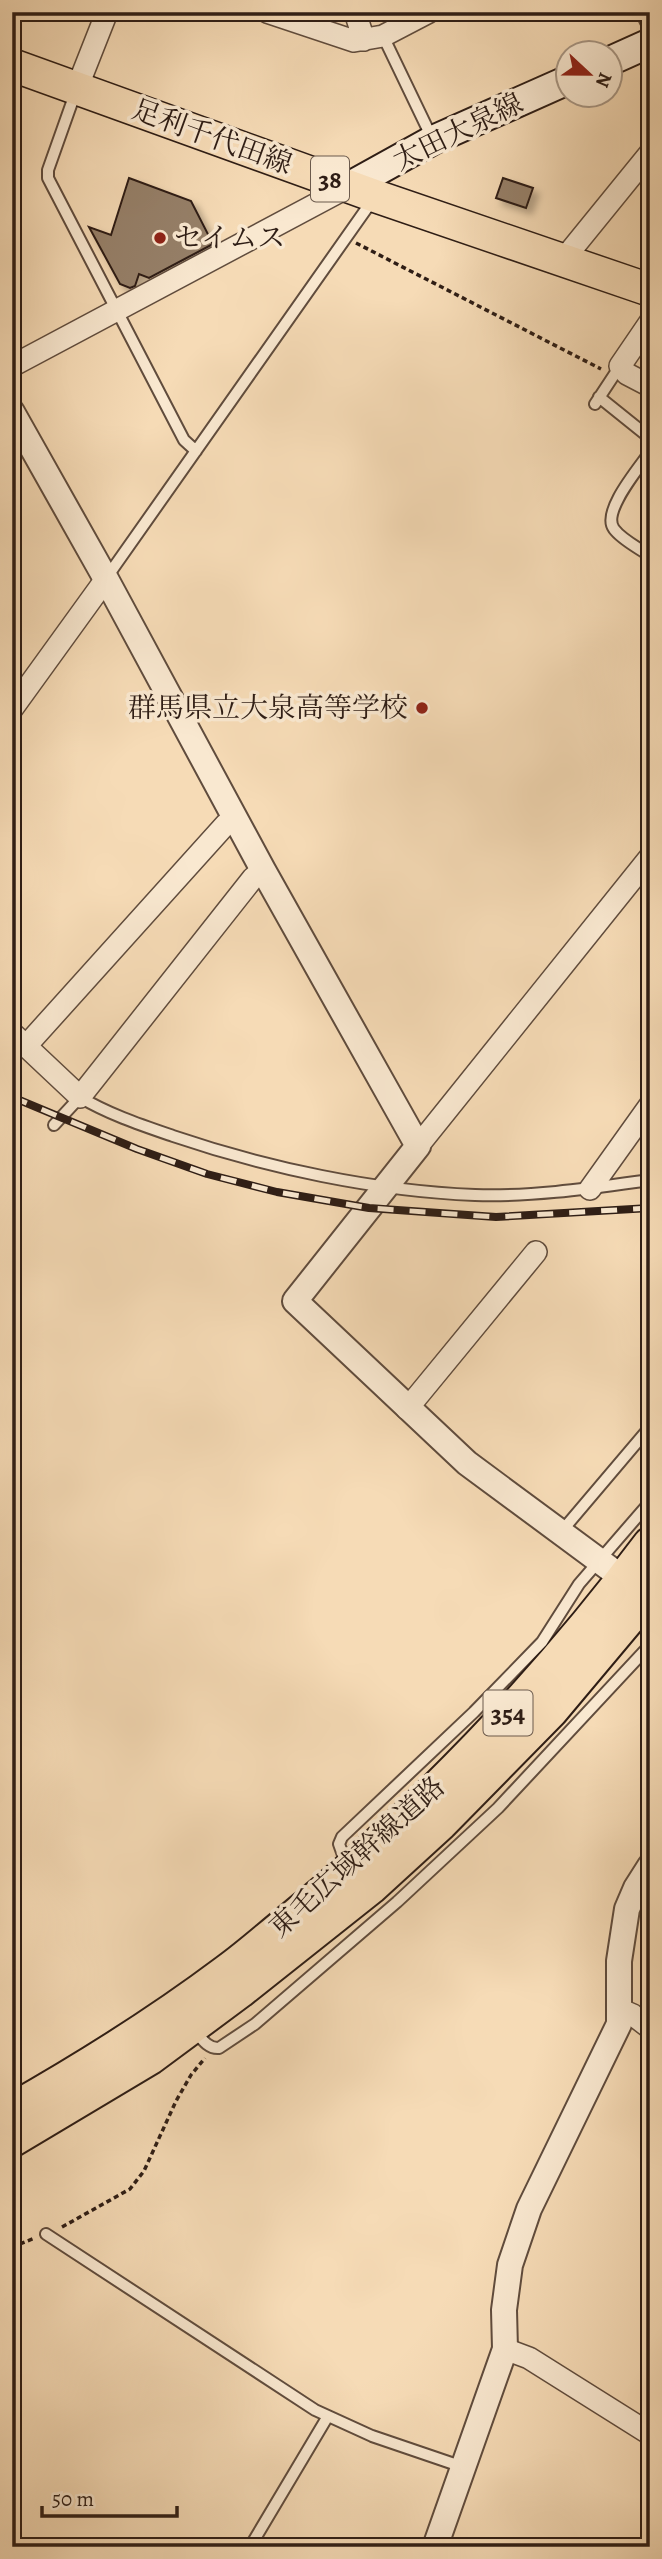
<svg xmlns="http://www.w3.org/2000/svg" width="662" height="2559" font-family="Alegreya,'Noto Serif JP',serif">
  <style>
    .building { fill: #968069; stroke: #2e1d15; stroke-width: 2; filter: url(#shadow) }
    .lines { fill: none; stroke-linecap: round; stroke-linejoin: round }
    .service-casing { stroke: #604c3d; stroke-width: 14 }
    .minor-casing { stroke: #604c3d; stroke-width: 24 }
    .tertiary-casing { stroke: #604c3d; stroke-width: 28 }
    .secondary-casing { stroke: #2e1d15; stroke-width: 32 }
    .primary-casing { stroke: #2e1d15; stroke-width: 35 }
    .trunk-casing { stroke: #2e1d15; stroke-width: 37 }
    .path { stroke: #2e1d15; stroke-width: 3.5; stroke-dasharray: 5 3.5; stroke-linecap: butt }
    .service { stroke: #f9e8d0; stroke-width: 10 }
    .minor { stroke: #f9e8d0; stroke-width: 21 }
    .tertiary { stroke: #f9e8d0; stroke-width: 24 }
    .secondary { stroke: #f9e8d0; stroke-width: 28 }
    .primary { stroke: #f6dbb6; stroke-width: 32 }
    .trunk { stroke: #f6dbb6; stroke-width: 33 }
    .rail-casing { stroke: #2e1d15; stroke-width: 8 }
    .rail { stroke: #f9e8d0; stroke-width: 5; stroke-dasharray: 16; stroke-linecap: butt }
    .poi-dot { fill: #8f2418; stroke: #f9e8d0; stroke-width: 2.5 }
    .labels { text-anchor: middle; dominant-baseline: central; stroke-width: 7; stroke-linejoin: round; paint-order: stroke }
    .shield { fill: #f9e8d0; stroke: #6b5a4d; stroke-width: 2 }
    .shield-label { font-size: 26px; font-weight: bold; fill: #2e1d15 }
    .street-label { font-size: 28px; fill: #2e1d15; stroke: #f9e8d0 }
    .poi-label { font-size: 28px; fill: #2e1d15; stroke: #f9e8d0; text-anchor: start }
  </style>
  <defs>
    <filter id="shadow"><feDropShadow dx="6" dy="6" stdDeviation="3.5" flood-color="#0004"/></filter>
  </defs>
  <rect width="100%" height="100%" fill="#f6dbb6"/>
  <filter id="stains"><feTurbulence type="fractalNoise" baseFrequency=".00286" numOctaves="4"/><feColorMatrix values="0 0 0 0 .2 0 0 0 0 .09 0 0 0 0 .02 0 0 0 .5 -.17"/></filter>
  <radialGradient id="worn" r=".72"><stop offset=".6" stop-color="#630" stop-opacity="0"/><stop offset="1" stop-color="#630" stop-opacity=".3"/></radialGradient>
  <path class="building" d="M 129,178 L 191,201 L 213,244 L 149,278 L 139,274 L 135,286 L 130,288 L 120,284 L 89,227 L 111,235 Z
    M 503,178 L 533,188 L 526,208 L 496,198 Z"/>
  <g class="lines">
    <g class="service-casing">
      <path id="service" d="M 383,36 L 432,138
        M 76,91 L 48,170 L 48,178 L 184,440 L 196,451
        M 599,397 L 650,438
        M 595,404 L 620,366
        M 650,452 C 639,468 601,512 614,529 C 622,540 639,548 650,556
        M 107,577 L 374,198
        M 54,1125 L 80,1097 C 108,1114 141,1125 173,1136 C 267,1168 375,1191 475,1195 C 533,1197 592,1188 650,1180
        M 561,1532 L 650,1427
        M 349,1864 L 344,1858 L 339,1844 L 342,1837 L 474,1712 L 542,1642 L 579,1584 L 650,1502
        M 194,2030 C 201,2038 208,2049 219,2048 L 255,2024 L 397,1902 L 498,1808 L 650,1645
        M 46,2234 L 315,2410 L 372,2436 L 463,2467
        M 250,2547 L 328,2416"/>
    </g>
    <g class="minor-casing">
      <path id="minor" d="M 267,12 L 354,41 L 383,36 L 429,12
        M 355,12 L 364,40
        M 647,12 L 650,19
        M 77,88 L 107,12
        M 563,260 L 650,153
        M 650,322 L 620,366 L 627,374 L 650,386
        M 12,366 L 350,186
        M 12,709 L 106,579
        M 12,1033 L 80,1097 L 253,878 L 263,870
        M 26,1046 L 226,824
        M 418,1146 L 650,857
        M 590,1189 L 650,1105
        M 407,1409 L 536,1252
        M 619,2009 L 633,2015 L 650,2028
        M 505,2349 L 529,2358 L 650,2434"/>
    </g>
    <g class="tertiary-casing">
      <path id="tertiary" d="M 12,412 L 106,579 L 263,870 L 418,1146 L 295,1301 L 467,1463 L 609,1568
        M 435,2547 L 505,2349 L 504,2310 L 510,2265 L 529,2209 L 619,2024 L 619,1961 L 627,1909 L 636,1888 L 650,1866"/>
    </g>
    <g class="secondary-casing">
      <path id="secondary" d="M 610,61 L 650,43
        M 350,186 L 433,140 L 568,80"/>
    </g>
    <g class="primary-casing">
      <path id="primary" d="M 12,65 L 375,196 L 650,290"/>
    </g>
    <g class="trunk-casing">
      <path id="trunk" d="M 12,2110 C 86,2068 158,2023 226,1972 C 247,1957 267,1939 288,1922 C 423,1811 545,1684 650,1544
        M 12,2140 L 151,2057 L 240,1991 L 371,1887 L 441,1823 L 551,1711 L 650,1593"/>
    </g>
    <path class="path" d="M 356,243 L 601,369
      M 62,2227 L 130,2189 L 144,2171 L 176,2101 L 191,2075 L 205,2058
      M 12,2247 L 35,2238"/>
    <use href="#service" class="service"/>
    <use href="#minor" class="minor"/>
    <use href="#tertiary" class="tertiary"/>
    <use href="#secondary" class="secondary"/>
    <use href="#primary" class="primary"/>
    <use href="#trunk" class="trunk"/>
    <g class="rail-casing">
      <path id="rail" d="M 12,1097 L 137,1149 L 207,1174 L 277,1192 L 369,1208 L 496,1217 L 650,1208"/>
    </g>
    <use href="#rail" class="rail"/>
  </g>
  <g class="poi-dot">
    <circle cx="160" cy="238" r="7"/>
    <circle cx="422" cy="708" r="7"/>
  </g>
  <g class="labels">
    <g class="shield">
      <rect x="311" y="156.5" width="38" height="45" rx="5"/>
      <rect x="483.5" y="1690.5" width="49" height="45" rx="5"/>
    </g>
    <g class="shield-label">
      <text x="330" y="179">38</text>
      <text x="508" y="1713">354</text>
    </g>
    <g class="street-label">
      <text transform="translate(458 132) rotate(-26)">太田大泉線</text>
      <text transform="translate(212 137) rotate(20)">足利千代田線</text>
      <text transform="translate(357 1857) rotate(-42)">東毛広域幹線道路</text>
    </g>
    <g class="poi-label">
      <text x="174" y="238">セイムス</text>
      <text x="408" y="708" text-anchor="end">群馬県立大泉高等学校</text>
    </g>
  </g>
  <rect width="662" height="2559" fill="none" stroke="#f6dbb6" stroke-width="42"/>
  <rect x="14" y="14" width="634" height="2531" fill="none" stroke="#2e1d15" stroke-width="3.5"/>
  <rect x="21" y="21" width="620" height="2517" fill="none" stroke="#2e1d15" stroke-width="2"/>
  <g transform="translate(589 74) rotate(112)"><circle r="33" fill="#f9e8d0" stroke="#a89785" stroke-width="2"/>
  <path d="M0-5L12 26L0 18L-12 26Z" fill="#8f2418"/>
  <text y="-10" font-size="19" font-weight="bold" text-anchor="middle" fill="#2e1d15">N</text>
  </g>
  <path d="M42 2506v10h135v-10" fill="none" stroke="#2e1d15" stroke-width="3.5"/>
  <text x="52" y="2506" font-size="21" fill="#2e1d15" stroke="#f9e8d0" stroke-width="5" paint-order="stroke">50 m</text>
  <rect width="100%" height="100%" filter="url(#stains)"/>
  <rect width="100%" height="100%" fill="url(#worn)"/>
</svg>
